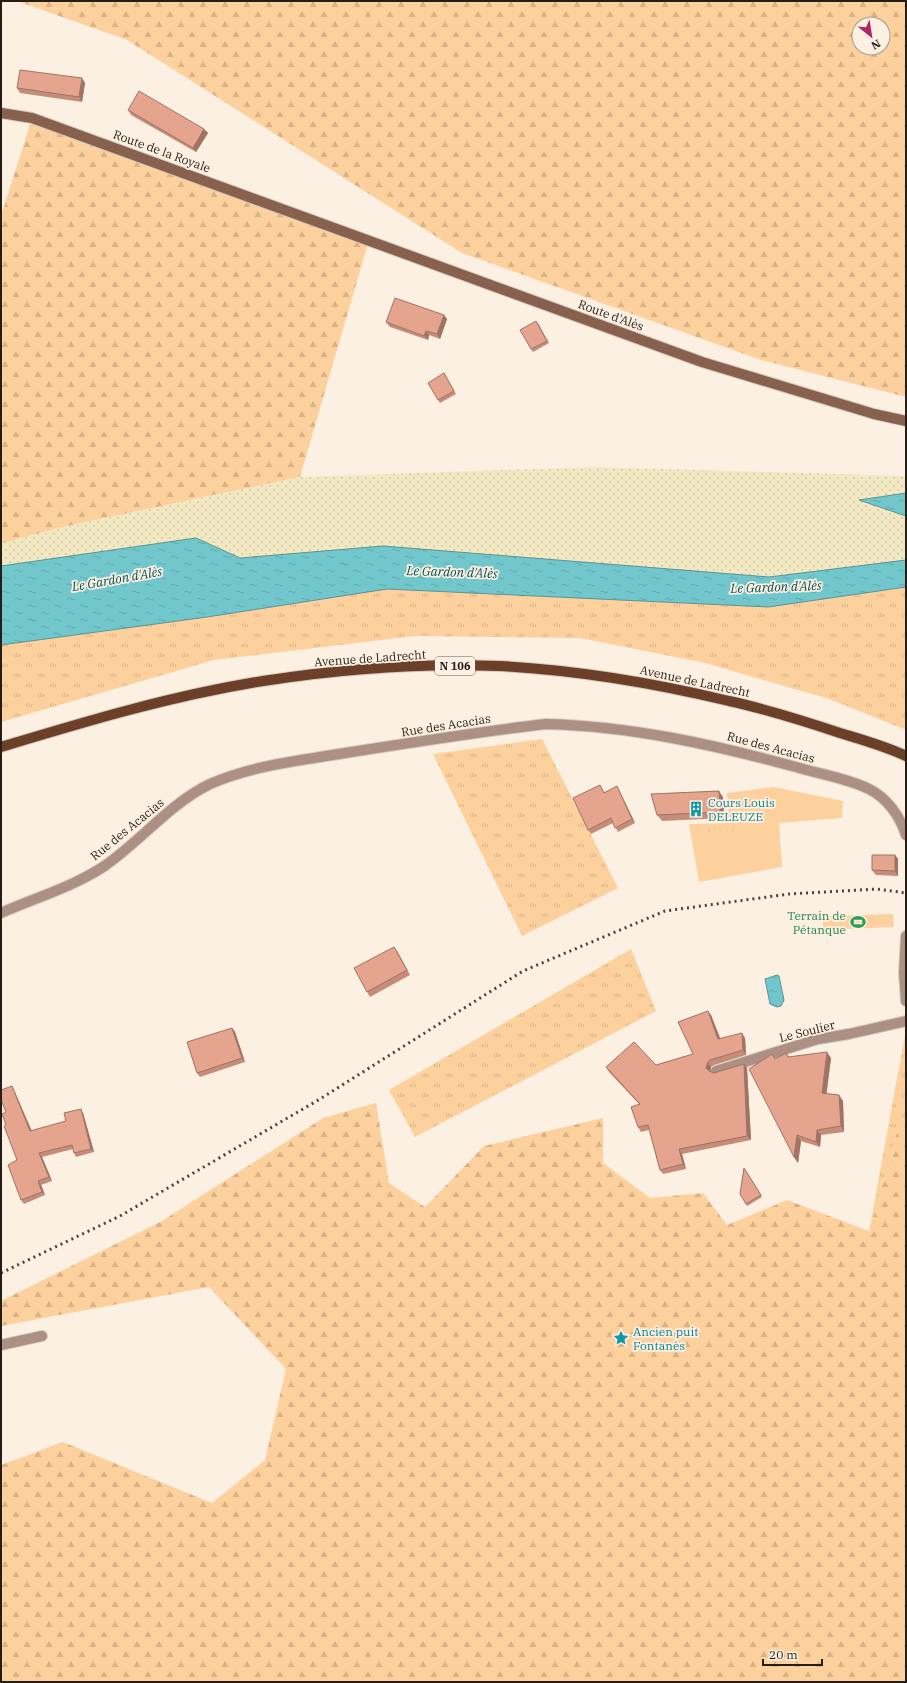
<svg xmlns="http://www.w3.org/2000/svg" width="907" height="1683" font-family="'IBM Plex Serif',serif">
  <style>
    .grass { fill: url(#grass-tufts) }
    .forest { fill: url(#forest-firs); fill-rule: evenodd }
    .sand { fill: url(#sand-dots) }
    .garden { fill: #fdd19d }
    .water { fill: url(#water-ripples); stroke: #5a9495 }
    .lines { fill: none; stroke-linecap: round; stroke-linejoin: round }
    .street-casing { stroke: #d5cabd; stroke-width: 12 }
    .secondary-casing { stroke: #d5cabd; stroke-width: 12 }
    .primary-casing { stroke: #d5cabd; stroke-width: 12 }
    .street { stroke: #ab9083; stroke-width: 10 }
    .secondary { stroke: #87614e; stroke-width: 10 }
    .primary { stroke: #6c3f29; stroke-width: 10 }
    .rail { stroke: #4b433a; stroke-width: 3; stroke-dasharray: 2 4; stroke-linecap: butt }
    .wall { fill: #c58d79 }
    .shaded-wall { fill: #a07363 }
    .building { fill: #e5a48d; stroke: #a07363 }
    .labels { text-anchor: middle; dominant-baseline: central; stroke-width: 3.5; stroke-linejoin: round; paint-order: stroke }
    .shield { fill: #fcf0e2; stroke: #665d53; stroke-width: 1 }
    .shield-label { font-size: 11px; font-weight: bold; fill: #251e16 }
    .street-label { font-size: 12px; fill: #251e16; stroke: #fcf0e2 }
    .culture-label { font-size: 12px; fill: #0d838f; stroke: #fcf0e2; text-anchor: start }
    .leisure-label { font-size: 12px; fill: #27864d; stroke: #fcf0e2; text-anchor: end }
    .water-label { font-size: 13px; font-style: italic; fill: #005155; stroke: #fcf0e2 }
  </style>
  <defs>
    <pattern id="grass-tufts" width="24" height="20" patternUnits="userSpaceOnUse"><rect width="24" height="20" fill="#fdd19d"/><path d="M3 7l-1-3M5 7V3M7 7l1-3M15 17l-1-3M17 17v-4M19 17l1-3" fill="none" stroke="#d9b386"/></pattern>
    <pattern id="forest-firs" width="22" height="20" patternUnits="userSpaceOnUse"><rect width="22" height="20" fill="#fdd19d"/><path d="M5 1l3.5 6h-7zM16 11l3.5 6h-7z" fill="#d9b386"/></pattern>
    <pattern id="sand-dots" width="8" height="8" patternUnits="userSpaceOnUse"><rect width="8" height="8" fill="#f2e9c3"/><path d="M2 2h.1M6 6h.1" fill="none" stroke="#cfc7a7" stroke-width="1.8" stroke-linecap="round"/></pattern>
    <pattern id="water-ripples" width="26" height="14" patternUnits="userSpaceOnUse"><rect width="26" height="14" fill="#71c7cc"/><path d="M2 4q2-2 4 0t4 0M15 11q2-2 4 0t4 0" fill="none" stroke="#62aaae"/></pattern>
  </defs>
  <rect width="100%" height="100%" fill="#fcf0e2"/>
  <path class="grass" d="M 906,587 L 906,730 L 829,699 L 705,663 L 580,638 L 415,636 L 214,660 L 1,722 L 1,645 L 207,617 L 387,589 L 768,607 Z
    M 542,739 L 618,888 L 522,936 L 433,754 Z
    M 631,949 L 656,1011 L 415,1137 L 389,1090 Z
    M 906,1030 L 906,1124 L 896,1135 L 869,1231 Z"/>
  <path class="forest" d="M 17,1 L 906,1 L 906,397 L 761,360 L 462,253 L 127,40 ZM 859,24 L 883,24 L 883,48 L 859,48 Z
    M 32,118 L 369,240 L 300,477 L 58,528 L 1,544 L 1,216 Z
    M 376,1103 L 389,1183 L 425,1207 L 484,1146 L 603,1118 L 603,1163 L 650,1198 L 703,1193 L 727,1225 L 787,1200 L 869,1231 L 896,1135 L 906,1124 L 906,1682 L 1,1682 L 1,1465 L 63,1442 L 212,1503 L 265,1460 L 286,1369 L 209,1287 L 1,1326 L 1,1301 L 162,1221 L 323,1118 Z"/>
  <path class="sand" d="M 594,467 L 906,476 L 906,560 L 769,577 L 383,546 L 240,558 L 196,538 L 1,566 L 1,544 L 58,528 L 300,477 Z"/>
  <path class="garden" d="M 774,787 L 843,801 L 842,818 L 779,823 L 782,867 L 699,882 L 689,824 L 729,823 L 727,793 Z
    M 893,914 L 894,927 L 823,930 L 823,916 Z"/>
  <path class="water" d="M 906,493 L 906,516 L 859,500 Z
    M 196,538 L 240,558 L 383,546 L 769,577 L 906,560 L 906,587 L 768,607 L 387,589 L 207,617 L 1,645 L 1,566 Z
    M 777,975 L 779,976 L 784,1000 L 781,1006 L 777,1007 L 770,1004 L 765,979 Z"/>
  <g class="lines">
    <g class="street-casing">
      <path id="street" d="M 1,913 C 35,898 72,887 103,867 C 140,842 169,804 210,784 C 251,766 296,761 339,754 C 408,743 477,732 546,724 C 631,726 715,745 796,767 C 819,774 847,778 869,789 C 887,798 900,816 906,835
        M 906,936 L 904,973 L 906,1001
        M 716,1071 L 818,1039 L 849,1034 L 906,1021
        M 1,1345 L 42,1336"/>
    </g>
    <g class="secondary-casing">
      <path id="secondary" d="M 1,113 L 32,118 L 702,362 L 874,414 L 906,421"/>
    </g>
    <g class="primary-casing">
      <path id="primary" d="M 1,747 C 87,721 174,695 263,681 C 340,669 421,663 499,666 C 576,670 654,683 729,701 C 766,709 804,721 840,733 C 863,740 885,746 906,756"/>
    </g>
    <use href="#street" class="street"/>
    <use href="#secondary" class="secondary"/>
    <use href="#primary" class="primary"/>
    <path class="rail" d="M 1,1273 L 120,1216 L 320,1099 L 523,971 L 665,911 L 789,894 L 877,889 L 906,893"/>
  </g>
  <path class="wall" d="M 85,83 L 82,102 L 20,93 L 17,88 Z
    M 128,110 L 204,129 L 208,133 L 196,152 L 131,115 Z
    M 444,315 L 447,319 L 440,339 L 429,335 L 428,340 L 390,327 L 386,322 Z
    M 538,323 L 549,343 L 533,352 L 531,349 Z
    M 444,373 L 456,394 L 440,403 L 438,400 Z
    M 600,785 L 604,792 L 619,790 L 635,823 L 618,832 L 613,823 L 591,834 L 588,830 Z
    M 723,797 L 724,818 L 662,821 L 657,815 Z
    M 895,855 L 898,859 L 898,876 L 876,875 L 872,870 Z
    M 397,951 L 410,975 L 370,997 L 367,992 Z
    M 711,1015 L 720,1039 L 745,1038 L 746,1055 L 714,1065 L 711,1067 L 710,1072 L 714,1073 L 744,1064 L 747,1068 L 751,1140 L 682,1154 L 686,1169 L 663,1174 L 660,1170 L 649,1130 L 641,1132 L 638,1127 L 639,1104 L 609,1072 L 606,1067 L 656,1065 L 693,1054 Z
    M 232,1028 L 235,1032 L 245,1062 L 200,1077 L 197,1073 Z
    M 786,1053 L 789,1057 L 831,1058 L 826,1094 L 839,1095 L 843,1101 L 844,1132 L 821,1135 L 820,1147 L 801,1141 L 798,1163 L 794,1157 Z
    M 12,1086 L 14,1090 L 32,1131 L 66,1121 L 83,1113 L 94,1152 L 76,1157 L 74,1153 L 73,1149 L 42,1157 L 52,1181 L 41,1185 L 45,1195 L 24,1204 L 21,1200 L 17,1160 L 6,1125 Z
    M 744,1168 L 762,1197 L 747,1206 L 740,1194 Z"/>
  <path class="shaded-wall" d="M 82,78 L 85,83 L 82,102 L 79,97 Z
    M 204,129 L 208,133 L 196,152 L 193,148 Z
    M 444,315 L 447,319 L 440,339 L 437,334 Z
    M 426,331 L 429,335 L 428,340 L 424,336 Z
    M 617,786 L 619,790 L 635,823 L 632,819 Z
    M 719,791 L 723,797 L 724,818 L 720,812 Z
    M 895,855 L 898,859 L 898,876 L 895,871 Z
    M 394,947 L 397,951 L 410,975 L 407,970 Z
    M 708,1011 L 711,1015 L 722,1043 L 718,1039 Z
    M 232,1028 L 235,1032 L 245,1062 L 242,1058 Z
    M 742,1033 L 745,1038 L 746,1055 L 743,1050 Z
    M 827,1052 L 831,1058 L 826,1098 L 822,1093 Z
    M 708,1062 L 711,1067 L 710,1073 L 706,1068 Z
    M 744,1064 L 747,1068 L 751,1140 L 747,1136 Z
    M 12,1086 L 14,1090 L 33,1135 L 30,1131 Z
    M 839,1095 L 843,1101 L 844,1132 L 841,1126 Z
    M 81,1109 L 83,1113 L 94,1152 L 91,1149 Z
    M 817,1130 L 821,1135 L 820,1147 L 816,1142 Z
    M 797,1135 L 801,1141 L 798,1163 L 794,1157 Z
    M 679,1149 L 682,1154 L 686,1169 L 683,1164 Z
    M 39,1153 L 42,1157 L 52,1181 L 49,1177 Z
    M 38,1181 L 41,1185 L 45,1195 L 42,1192 Z"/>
  <path class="building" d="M 20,70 L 82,78 L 79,97 L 17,88 Z
    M 139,91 L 204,129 L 193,148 L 128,110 Z
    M 395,298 L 444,315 L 437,334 L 426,331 L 424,336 L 386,322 Z
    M 536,321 L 547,341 L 531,349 L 520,330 Z
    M 444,373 L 454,391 L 438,400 L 428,383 Z
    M 600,785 L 604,793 L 617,786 L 632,819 L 615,828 L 611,818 L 588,830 L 573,798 Z
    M 719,791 L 720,812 L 657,815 L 651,794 Z
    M 872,855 L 895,855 L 895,871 L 872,870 Z
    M 394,947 L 407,970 L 367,992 L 354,968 Z
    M 708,1011 L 718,1039 L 742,1033 L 743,1050 L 710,1060 L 708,1062 L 706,1068 L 709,1071 L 714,1073 L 744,1064 L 747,1136 L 679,1149 L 683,1164 L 660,1170 L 648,1125 L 638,1127 L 631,1107 L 640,1104 L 606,1067 L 634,1042 L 656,1065 L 693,1054 L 678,1022 Z
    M 232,1028 L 242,1058 L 197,1073 L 187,1042 Z
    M 827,1052 L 822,1093 L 839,1095 L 841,1126 L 817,1130 L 816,1142 L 797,1135 L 794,1157 L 749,1069 L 772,1054 L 775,1059 L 786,1053 L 788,1057 Z
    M 12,1086 L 30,1131 L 66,1121 L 64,1113 L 81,1109 L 91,1149 L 74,1153 L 72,1145 L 39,1153 L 49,1177 L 38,1181 L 42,1192 L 21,1200 L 8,1165 L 17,1160 L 4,1126 L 6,1125 L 2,1114 L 6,1112 L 1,1100 L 1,1090 Z
    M 744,1168 L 761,1195 L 746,1204 L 740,1194 Z"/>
  <defs>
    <g id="building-bare" transform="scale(1.2)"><path d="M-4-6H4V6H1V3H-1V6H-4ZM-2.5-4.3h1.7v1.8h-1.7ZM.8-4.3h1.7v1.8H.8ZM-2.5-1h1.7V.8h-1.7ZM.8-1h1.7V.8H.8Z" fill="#0f9aa8" stroke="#fcf0e2" stroke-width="2.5" paint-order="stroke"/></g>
    <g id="stadium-bare" transform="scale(1.2)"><path d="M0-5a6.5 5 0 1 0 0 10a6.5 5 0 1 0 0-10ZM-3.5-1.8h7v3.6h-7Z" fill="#2e9e5b" stroke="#fcf0e2" stroke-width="2.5" paint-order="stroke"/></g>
    <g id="sight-bare" transform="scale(1.2)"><path d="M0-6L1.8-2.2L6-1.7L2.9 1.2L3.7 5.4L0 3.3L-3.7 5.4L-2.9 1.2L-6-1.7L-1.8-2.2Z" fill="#0f9aa8" stroke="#fcf0e2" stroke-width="2.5" paint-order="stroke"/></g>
  </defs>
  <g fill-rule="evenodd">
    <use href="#building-bare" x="696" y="809"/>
    <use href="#stadium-bare" x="858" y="922"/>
    <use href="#sight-bare" x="621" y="1338"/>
  </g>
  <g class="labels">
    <rect class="shield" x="435" y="657" width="40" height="18" rx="3"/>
    <g class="shield-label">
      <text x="455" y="666">N 106</text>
    </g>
    <g class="street-label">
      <text transform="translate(162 151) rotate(20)">Route de la Royale</text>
      <text transform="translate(611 315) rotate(20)">Route d'Alès</text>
      <text transform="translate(370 658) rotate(-4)">Avenue de Ladrecht</text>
      <text transform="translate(695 681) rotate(12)">Avenue de Ladrecht</text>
      <text transform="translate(446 725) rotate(-9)">Rue des Acacias</text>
      <text transform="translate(771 747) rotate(15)">Rue des Acacias</text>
      <text transform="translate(127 829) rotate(-39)">Rue des Acacias</text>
      <text transform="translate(807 1031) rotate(-14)">Le Soulier</text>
    </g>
    <g class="culture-label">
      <text x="708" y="802">Cours Louis<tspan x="708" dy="14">DELEUZE</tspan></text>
      <text x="633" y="1331">Ancien puit<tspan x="633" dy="14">Fontanès</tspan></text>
    </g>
    <g class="leisure-label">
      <text x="846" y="915">Terrain de<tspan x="846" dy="14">Pétanque</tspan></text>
    </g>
    <g class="water-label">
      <text transform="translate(452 572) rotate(2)">Le Gardon d'Alès</text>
      <text transform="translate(117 579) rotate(-10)">Le Gardon d'Alès</text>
      <text transform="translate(776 587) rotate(-2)">Le Gardon d'Alès</text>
    </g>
  </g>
  <rect width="907" height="1683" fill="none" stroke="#251e16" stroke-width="4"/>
  <g transform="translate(871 36) rotate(150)"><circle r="19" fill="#fcf0e2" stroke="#a69c90"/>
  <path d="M0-3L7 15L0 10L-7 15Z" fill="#ae2568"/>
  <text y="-6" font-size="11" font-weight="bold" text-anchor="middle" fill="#251e16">N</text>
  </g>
  <path d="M763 1659v6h59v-6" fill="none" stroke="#251e16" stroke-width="2"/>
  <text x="769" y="1659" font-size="12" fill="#251e16" stroke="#fcf0e2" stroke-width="3" paint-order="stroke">20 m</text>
</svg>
